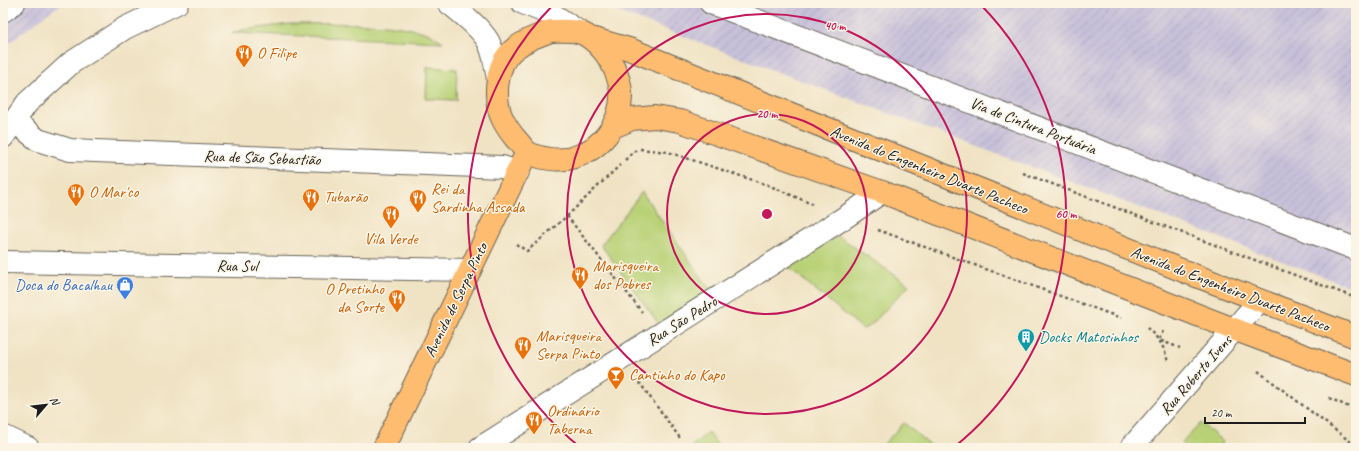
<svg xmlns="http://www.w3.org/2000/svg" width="1359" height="451" font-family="Caveat,sans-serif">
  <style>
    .industrial { fill: url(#industrial-furrows) }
    .green { fill: #b8d176; stroke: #6a7649 }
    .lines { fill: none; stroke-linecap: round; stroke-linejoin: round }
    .minor-casing { stroke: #666257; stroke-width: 24 }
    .major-casing { stroke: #666257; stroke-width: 24 }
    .path { stroke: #666257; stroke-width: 2.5; stroke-dasharray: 3 3; stroke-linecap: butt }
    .minor { stroke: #fff; stroke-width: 22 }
    .major { stroke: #febc70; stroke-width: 22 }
    .ring { fill: none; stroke: #c2185b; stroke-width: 2 }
    .labels { text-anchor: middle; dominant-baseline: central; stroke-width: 3; stroke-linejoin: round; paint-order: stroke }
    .food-label { font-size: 16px; fill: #c56008; stroke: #fcf5e5; text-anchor: start }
    .street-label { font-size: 16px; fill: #1c1c1c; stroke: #fcf5e5 }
    .shop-label { font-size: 16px; fill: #366cbe; stroke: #fcf5e5; text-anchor: end }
    .culture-label { font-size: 16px; fill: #0d838f; stroke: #fcf5e5; text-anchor: start }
    .centre { fill: #c2185b; stroke: #fcf5e5; stroke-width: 2 }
    .ring-label { font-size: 12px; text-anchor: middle; font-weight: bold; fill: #c2185b; stroke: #fcf5e5; stroke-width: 3; stroke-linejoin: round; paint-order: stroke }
  </style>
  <defs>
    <pattern id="industrial-furrows" width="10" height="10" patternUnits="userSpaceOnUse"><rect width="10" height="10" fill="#c6c0d9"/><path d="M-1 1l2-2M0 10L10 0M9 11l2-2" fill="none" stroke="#aaa4ba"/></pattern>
  </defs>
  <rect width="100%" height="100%" fill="#fcf5e5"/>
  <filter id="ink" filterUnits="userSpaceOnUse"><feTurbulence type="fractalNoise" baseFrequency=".025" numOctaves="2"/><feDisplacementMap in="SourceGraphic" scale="8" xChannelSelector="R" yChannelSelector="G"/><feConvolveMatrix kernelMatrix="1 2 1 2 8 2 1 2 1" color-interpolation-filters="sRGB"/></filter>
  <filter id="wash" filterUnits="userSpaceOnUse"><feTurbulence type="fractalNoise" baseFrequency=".012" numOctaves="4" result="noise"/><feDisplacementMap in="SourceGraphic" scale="16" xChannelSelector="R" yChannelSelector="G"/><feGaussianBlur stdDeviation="0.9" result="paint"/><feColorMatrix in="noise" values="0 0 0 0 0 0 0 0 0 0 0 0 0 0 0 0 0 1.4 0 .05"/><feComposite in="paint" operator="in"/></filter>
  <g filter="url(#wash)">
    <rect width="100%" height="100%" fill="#f0e3c4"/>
    <path class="industrial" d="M 3,3 L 64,3 L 45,15 L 3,48 Z
      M 595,3 L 1356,3 L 1356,289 Z"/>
    <path class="green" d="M 290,24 C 332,24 387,20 427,33 C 433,35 438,39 443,42 L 232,33 L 243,30 Z
      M 427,67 L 457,69 L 456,100 L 426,99 Z
      M 642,192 L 711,291 L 659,324 L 601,245 Z
      M 838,236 L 909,285 L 870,326 L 863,329 L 788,267 Z
      M 904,423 L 933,448 L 880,448 Z
      M 1201,423 L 1223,442 L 1218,448 L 1187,448 L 1182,443 Z
      M 708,432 L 720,448 L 690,448 Z"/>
  </g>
  <g filter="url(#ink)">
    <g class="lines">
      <g class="minor-casing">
        <path id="minor" d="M 449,3 C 461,13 480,27 488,41 C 494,52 496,67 498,80
          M 523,3 L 555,16 L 579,32
          M 711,3 L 1356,249
          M 3,11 L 14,3
          M 14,121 L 38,140 L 70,150 L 502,167 L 518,172
          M 3,137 L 27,103 L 71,63 L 125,28 L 177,3
          M 3,262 L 470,270
          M 3,436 L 28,448
          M 480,448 L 844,218 L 882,192
          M 1131,448 L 1259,301"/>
      </g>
      <g class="major-casing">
        <path id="major" d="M 551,31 C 560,31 570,30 578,32 C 591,35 605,51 611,62 C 615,69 618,76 620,85 C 628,125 590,165 550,159 C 543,158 533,156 527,152 C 523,148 519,142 515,138 C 511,133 506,126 503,120 C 493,100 495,65 513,50 C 525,40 537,36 551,31 Z
          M 591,38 L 629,49 L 1186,272 L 1356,337
          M 613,127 L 632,119 L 655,117 L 680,121 L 882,192 L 1236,330 L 1356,375
          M 384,448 L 527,152"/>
      </g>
      <path class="path" d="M 640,149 L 668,152 L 768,185 L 812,204
        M 625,160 L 636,150
        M 1023,173 L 1356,298
        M 567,216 L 642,312
        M 878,230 L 1121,318
        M 516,244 L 527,251 L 567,216 L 620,165
        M 1147,328 C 1160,340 1163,344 1168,362
        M 1163,331 L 1159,340 L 1180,348
        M 1258,371 L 1356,446
        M 639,382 L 680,438
        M 1329,398 L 1356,410"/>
      <use href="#minor" class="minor"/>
      <use href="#major" class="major"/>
    </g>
  </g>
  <g class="ring">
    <circle cx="767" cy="214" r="100"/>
    <circle cx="767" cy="214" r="200"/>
    <path d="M581 448A299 299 0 0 1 554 4M980 4A299 299 0 0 1 953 448"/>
  </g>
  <defs>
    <g id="restaurant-pin" transform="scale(0.9)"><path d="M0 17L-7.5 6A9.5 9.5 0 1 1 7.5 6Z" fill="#e8710a" stroke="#fcf5e5"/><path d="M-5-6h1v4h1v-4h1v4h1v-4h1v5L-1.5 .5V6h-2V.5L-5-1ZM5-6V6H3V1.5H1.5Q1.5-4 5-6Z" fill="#fff"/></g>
    <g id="shop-pin" transform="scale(0.9)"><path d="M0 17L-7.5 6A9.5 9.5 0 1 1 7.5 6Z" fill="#3f7fe0" stroke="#fcf5e5"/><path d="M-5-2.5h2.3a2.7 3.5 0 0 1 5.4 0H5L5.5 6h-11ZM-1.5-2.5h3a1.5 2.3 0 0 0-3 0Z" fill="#fff"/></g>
    <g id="building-pin" transform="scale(0.9)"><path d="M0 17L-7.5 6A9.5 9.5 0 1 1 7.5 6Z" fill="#0f9aa8" stroke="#fcf5e5"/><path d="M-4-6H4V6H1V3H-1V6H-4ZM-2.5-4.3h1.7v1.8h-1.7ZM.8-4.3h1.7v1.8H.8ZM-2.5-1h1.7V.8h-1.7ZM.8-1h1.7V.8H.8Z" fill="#fff"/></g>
    <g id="bar-pin" transform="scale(0.9)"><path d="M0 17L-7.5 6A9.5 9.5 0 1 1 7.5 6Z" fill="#e8710a" stroke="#fcf5e5"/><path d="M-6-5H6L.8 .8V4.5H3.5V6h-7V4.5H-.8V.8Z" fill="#fff"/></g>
  </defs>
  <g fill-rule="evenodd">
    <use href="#restaurant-pin" x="244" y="53"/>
    <use href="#restaurant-pin" x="76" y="192"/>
    <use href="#restaurant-pin" x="311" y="197"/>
    <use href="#restaurant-pin" x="418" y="198"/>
    <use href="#restaurant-pin" x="391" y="214"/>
    <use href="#restaurant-pin" x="580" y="275"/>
    <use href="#shop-pin" x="125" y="285"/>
    <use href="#restaurant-pin" x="397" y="298"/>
    <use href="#building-pin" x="1026" y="337"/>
    <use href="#restaurant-pin" x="523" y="345"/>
    <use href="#bar-pin" x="616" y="375"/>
    <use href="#restaurant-pin" x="534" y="420"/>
  </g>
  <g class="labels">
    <g class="food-label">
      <text x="257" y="53">O Filipe</text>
      <text x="431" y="189">Rei da<tspan x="431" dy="18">Sardinha Assada</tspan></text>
      <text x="89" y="192">O Mar'co</text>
      <text x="324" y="197">Tubarão</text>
      <text x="391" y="239" text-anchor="middle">Vila Verde</text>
      <text x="593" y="266">Marisqueira<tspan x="593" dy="18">dos Pobres</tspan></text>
      <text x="384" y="289" text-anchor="end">O Pretinho<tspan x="384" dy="18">da Sorte</tspan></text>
      <text x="536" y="336">Marisqueira<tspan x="536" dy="18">Serpa Pinto</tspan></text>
      <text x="629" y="375">Cantinho do Kapo</text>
      <text x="547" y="411">Ordinário<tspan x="547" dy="18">Taberna</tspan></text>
    </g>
    <g class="street-label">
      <text transform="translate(1033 126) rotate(21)">Via de Cintura Portuária</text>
      <text transform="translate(262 158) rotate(2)">Rua de São Sebastião</text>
      <text transform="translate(929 170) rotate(22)">Avenida do Engenheiro Duarte Pacheco</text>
      <text transform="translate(237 266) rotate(1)">Rua Sul</text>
      <text transform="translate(1230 289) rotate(21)">Avenida do Engenheiro Duarte Pacheco</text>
      <text transform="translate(456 300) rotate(-64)">Avenida de Serpa Pinto</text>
      <text transform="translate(682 321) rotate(-32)">Rua São Pedro</text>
      <text transform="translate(1196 375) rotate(-49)">Rua Roberto Ivens</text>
    </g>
    <g class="shop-label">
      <text x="112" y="285">Doca do Bacalhau</text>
    </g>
    <g class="culture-label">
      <text x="1039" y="337">Docks Matosinhos</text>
    </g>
  </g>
  <circle cx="767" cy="214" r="6" class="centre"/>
  <g class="ring-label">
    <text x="835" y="30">40 m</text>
    <text x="767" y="118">20 m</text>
    <text x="1066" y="218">60 m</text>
  </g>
  <rect width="1359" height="451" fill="none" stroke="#fcf5e5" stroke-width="16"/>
  <g transform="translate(46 405) rotate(62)" stroke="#fcf5e5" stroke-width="3" paint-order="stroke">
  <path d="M0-3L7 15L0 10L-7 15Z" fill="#1c1c1c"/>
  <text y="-6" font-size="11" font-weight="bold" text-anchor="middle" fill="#1c1c1c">N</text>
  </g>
  <path d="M1205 417v6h100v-6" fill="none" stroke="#1c1c1c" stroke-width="2"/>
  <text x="1211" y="417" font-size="12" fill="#1c1c1c" stroke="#fcf5e5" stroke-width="3" paint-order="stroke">20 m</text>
</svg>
